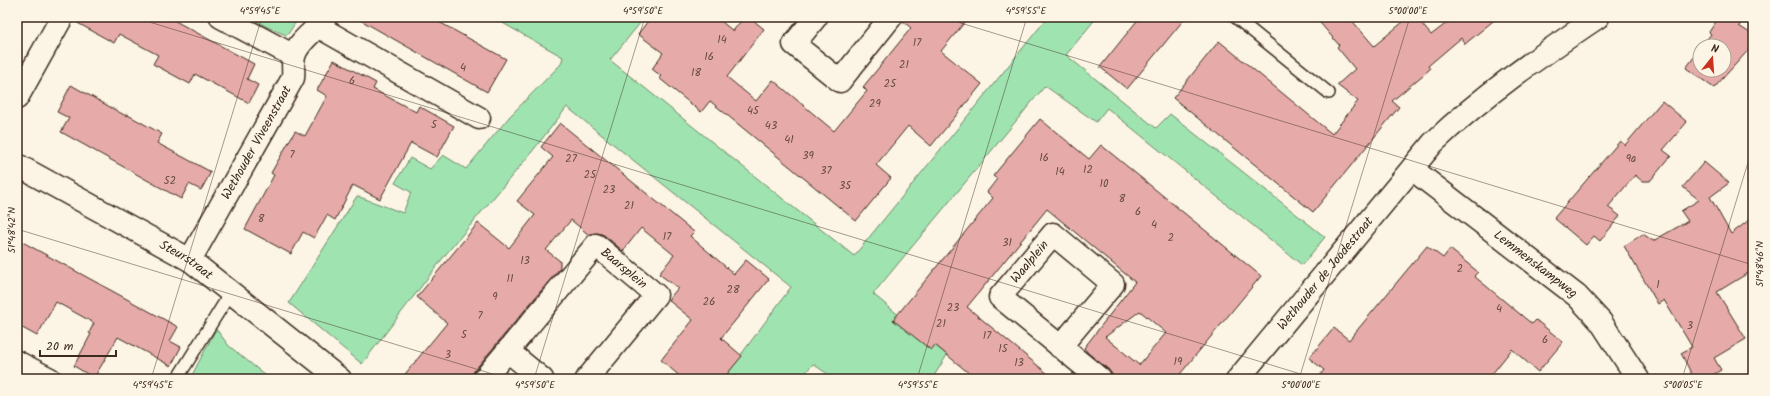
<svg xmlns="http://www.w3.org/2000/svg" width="1770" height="396" font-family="Kalam,sans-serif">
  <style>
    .green { fill: #9fe4b0; stroke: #6d8767 }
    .building { fill: #e6aba9; stroke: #3b2a1e; fill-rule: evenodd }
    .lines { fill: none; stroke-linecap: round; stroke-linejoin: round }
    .service-casing { stroke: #3b2a1e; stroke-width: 14 }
    .minor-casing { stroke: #3b2a1e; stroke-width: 25 }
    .service { stroke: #fcf5e5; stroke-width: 11 }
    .minor { stroke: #fcf5e5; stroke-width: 22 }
    .ticks { fill: none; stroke: #3b2a1e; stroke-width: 1; stroke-opacity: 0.45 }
    .labels { text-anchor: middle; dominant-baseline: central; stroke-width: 3; stroke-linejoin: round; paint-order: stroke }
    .number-label { font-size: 11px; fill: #664a41 }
    .street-label { font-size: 13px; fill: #3b2a1e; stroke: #fcf5e5 }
    .neatline { fill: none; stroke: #3b2a1e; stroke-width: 1.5 }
    .ticks-label { font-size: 10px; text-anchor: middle; fill: #3b2a1e }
  </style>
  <rect width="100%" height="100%" fill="#fcf5e5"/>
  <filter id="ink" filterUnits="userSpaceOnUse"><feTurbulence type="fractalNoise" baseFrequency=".025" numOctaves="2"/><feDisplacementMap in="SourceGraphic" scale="8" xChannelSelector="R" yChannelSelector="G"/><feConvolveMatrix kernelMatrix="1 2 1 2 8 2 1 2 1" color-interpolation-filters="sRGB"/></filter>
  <g filter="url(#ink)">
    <path class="green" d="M 250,17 L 299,17 L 288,34 L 286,35 L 265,26 Z
      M 492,17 L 645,17 L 610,60 L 854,256 L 1048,17 L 1097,17 L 1066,55 L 1156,128 L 1170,114 L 1325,237 L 1302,265 L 1107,108 L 1096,122 L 1045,86 L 873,294 L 947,355 L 932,379 L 835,379 L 813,364 L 800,379 L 723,379 L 791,287 L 567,107 L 527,158 L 446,254 L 362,364 L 289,303 L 357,196 L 403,213 L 411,192 L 395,183 L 410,158 L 430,169 L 443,155 L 466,169 L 510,116 L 561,64 L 563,57 Z
      M 216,329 L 229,346 L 270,379 L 190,379 Z"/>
    <path class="building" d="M 74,17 L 168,17 L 254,64 L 247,79 L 258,85 L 249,103 L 195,74 L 190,84 L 153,64 L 158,55 L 119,34 L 114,43 L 74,21 Z
      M 355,17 L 430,17 L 506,59 L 487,92 Z
      M 651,17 L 716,17 L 733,31 L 744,17 L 749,17 L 764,29 L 727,77 L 756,101 L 773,80 L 834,131 L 867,91 L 863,87 L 911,28 L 903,21 L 903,17 L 969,17 L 941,51 L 982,84 L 931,146 L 908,126 L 876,165 L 891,178 L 856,221 L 710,101 L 701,112 L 659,78 L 661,76 L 652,69 L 663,53 L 638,34 Z
      M 1140,17 L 1186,17 L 1127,89 L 1100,67 Z
      M 1315,17 L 1349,17 L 1374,46 L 1409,17 L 1416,17 L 1431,35 L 1448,22 L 1443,17 L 1498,17 L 1465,44 L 1461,38 L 1428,66 L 1430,69 L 1392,101 L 1399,107 L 1313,212 L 1173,98 L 1219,41 L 1332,134 L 1358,101 L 1337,85 L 1355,69 L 1337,47 L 1339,45 Z
      M 1719,17 L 1745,17 L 1739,26 L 1753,35 L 1753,45 L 1714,88 L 1686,68 L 1700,49 L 1700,70 L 1724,70 L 1724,46 L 1702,46 L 1711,34 L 1709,32 Z
      M 334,60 L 376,83 L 373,89 L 416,112 L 419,106 L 454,126 L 437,157 L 411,143 L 380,199 L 353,185 L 335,220 L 327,215 L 314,238 L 303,232 L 291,254 L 245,229 L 274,175 L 271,173 L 295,131 L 305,136 L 327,96 L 317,90 Z
      M 71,85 L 126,116 L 126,114 L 162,134 L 157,143 L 211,172 L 201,190 L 189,184 L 181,199 L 61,132 L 69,118 L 57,112 Z
      M 1662,101 L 1687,122 L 1663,150 L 1671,156 L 1650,181 L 1642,181 L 1635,175 L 1608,207 L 1620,216 L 1600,241 L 1594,236 L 1586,245 L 1554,218 L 1620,141 L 1625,145 Z
      M 1040,119 L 1089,159 L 1101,145 L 1261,276 L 1176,379 L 1112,379 L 1112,374 L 1108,369 L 1088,353 L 1084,348 L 1135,282 L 1047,209 L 967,307 L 1054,379 L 976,379 L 935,345 L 931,350 L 893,320 L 993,198 L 987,192 L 997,179 L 993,176 ZM 1140,311 L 1166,333 L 1139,365 L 1105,337 Z
      M 560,123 L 694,232 L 690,236 L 734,274 L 746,260 L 769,279 L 721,338 L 742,356 L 723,379 L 683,379 L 661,360 L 693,320 L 668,300 L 678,288 L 659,274 L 674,255 L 641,228 L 623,251 L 604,235 L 598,233 L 589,235 L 571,220 L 546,250 L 560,261 L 560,268 L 474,371 L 470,379 L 401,379 L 447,323 L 417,297 L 478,223 L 509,248 L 535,215 L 517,201 L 553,157 L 541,147 Z
      M 1704,162 L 1729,183 L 1710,197 L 1731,234 L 1753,217 L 1753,270 L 1717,292 L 1746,339 L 1714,358 L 1721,370 L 1706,379 L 1694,379 L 1681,353 L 1692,347 L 1664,300 L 1658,304 L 1624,246 L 1643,234 L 1653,241 L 1688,221 L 1681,211 L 1699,200 L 1683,187 Z
      M 17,239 L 178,327 L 170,341 L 181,347 L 171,366 L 118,337 L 94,378 L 74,366 L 91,334 L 89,333 L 94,323 L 56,302 L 37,336 L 17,325 Z
      M 1427,246 L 1443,258 L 1450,249 L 1478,272 L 1474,276 L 1532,324 L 1536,320 L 1563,342 L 1538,372 L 1512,349 L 1488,379 L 1317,379 L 1324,370 L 1309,358 L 1334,328 L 1349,340 Z
      M 1073,373 L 1080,379 L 1068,379 Z"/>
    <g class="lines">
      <g class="service-casing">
        <path id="service" d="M 1235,17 L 1329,93
          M 177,379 L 231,292"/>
      </g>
      <g class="minor-casing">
        <g id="minor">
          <path d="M 221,17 L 294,56"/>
          <path d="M 816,17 L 794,44 L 840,81 L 891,17"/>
          <path d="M 319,27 L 479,118"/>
          <path d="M 17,98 L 62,17"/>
          <path id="s1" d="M 17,165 L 190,260 L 340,379"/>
          <path id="s2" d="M 1412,169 L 1577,296 L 1601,322 L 1638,379"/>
          <path id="s3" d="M 190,260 L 293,78 C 294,71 292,63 294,56 C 299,39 317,31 325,17"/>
          <path d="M 1060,347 L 1113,284 L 1053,234 L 1000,297 L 1100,379"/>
          <path d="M 508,351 L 542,379"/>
          <path d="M 17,362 L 50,379"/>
          <path id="s4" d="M 484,379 L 596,245 L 656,295 L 587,379"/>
          <path id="s5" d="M 1238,379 L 1433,143 C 1483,95 1540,56 1598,17"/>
        </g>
      </g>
      <use href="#service" class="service"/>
      <use href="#minor" class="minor"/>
    </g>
  </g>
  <path class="ticks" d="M 133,17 L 1317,379M 941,17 L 1753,265M 1748,17 L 1753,18M 17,229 L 509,379M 151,379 L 262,17M 534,379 L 645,17M 917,379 L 1027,17M 1299,379 L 1410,17M 1682,379 L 1753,146"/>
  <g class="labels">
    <g class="number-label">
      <text x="722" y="40">14</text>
      <text x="917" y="43">17</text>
      <text x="709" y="57">16</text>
      <text x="904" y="65">21</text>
      <text x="463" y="68">4</text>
      <text x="696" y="73">18</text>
      <text x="352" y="81">6</text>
      <text x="890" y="84">25</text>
      <text x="875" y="104">29</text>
      <text x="753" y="111">45</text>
      <text x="434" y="125">5</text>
      <text x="771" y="126">43</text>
      <text x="789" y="140">41</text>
      <text x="292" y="155">7</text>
      <text x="808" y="156">39</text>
      <text x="1044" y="158">16</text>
      <text x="571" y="159">27</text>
      <text x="1631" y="159">9a</text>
      <text x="1088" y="170">12</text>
      <text x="826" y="171">37</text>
      <text x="1060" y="172">14</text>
      <text x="590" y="175">25</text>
      <text x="170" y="181">52</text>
      <text x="1104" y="184">10</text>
      <text x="845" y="186">35</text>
      <text x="609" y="190">23</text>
      <text x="1122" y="199">8</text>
      <text x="629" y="206">21</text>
      <text x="1138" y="212">6</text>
      <text x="261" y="219">8</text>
      <text x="1154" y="225">4</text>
      <text x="667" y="237">17</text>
      <text x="1171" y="238">2</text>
      <text x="1007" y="243">31</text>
      <text x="525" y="261">13</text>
      <text x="1460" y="269">2</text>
      <text x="510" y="279">11</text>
      <text x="1658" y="285">1</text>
      <text x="733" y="290">28</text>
      <text x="495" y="297">9</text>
      <text x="709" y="302">26</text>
      <text x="953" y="308">23</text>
      <text x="1499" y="309">4</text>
      <text x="480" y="316">7</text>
      <text x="941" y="324">21</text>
      <text x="1690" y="326">3</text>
      <text x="464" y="335">5</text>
      <text x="987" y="336">17</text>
      <text x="1545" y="340">6</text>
      <text x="1003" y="349">15</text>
      <text x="448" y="355">3</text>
      <text x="1178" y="362">19</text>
      <text x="1019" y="363">13</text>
    </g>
    <g class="street-label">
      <text stroke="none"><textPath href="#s3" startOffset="135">Wethouder Viveenstraat</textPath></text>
      <text stroke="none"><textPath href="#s1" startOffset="194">Steurstraat</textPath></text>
      <text transform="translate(1030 262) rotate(-50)">Waalplein</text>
      <text stroke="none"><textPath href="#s2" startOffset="156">Lemmenskampweg</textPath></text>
      <text stroke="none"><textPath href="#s4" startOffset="211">Baarsplein</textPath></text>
      <text stroke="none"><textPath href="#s5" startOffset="137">Wethouder de Joodestraat</textPath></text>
    </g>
  </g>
  <rect width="1770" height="396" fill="none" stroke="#fcf5e5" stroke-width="44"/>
  <g transform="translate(1712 58) rotate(17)"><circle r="19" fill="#fcf5e5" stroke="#afa495"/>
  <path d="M0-3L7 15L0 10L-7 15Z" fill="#c8321e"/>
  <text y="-6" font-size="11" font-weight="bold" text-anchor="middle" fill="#3b2a1e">N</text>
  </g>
  <path d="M40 350v6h76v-6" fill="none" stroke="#3b2a1e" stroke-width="2"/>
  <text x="46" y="350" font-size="12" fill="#3b2a1e" stroke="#fcf5e5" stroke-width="3" paint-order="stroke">20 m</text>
  <rect x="22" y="22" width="1726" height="352" class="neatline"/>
  <g class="ticks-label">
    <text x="260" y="14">4°59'45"E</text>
    <text x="643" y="14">4°59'50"E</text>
    <text x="1026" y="14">4°59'55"E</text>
    <text x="1408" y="14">5°00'00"E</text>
    <text transform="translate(11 230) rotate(-90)" y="4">51°48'42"N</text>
    <text transform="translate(1759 264) rotate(-90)" y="4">51°48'46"N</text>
    <text x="153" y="388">4°59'45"E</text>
    <text x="535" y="388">4°59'50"E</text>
    <text x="918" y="388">4°59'55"E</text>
    <text x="1301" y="388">5°00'00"E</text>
    <text x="1683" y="388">5°00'05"E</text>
  </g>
</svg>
